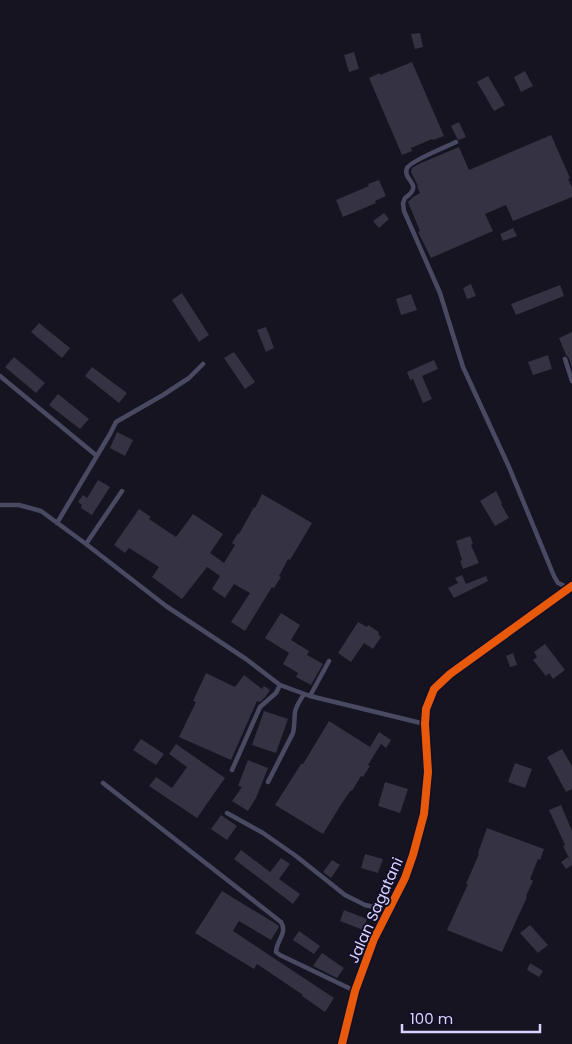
<svg xmlns="http://www.w3.org/2000/svg" width="572" height="1044" font-family="Poppins,sans-serif">
  <style>
    .building { fill: #343243 }
    .lines { fill: none; stroke-linecap: round; stroke-linejoin: round }
    .lane { stroke: #4a4962; stroke-width: 4.5 }
    .street { stroke: #4a4962; stroke-width: 9 }
    .cycleway-casing { stroke: #130f26; stroke-width: 11 }
    .cycleway { stroke: #e8590c; stroke-width: 8 }
    .labels { text-anchor: middle; dominant-baseline: central; stroke-width: 4; stroke-linejoin: round; paint-order: stroke }
    .street-label { font-size: 15px; fill: #d9d4ff; stroke: #130f26 }
  </style>
  <rect width="100%" height="100%" fill="#161421"/>
  <path class="building" d="M 420,33 L 423,47 L 415,49 L 411,34 Z
    M 354,52 L 359,69 L 349,72 L 344,55 Z
    M 412,62 L 444,136 L 433,140 L 432,139 L 411,148 L 412,151 L 402,155 L 369,78 L 380,73 L 380,75 Z
    M 525,71 L 533,86 L 521,92 L 514,77 Z
    M 488,76 L 505,105 L 494,111 L 477,82 Z
    M 459,122 L 466,137 L 459,140 L 457,138 L 451,126 Z
    M 551,135 L 570,178 L 568,179 L 572,187 L 572,197 L 513,221 L 506,205 L 485,214 L 493,231 L 431,258 L 418,232 L 420,231 L 408,202 L 413,197 L 420,193 L 417,187 L 418,186 L 411,172 L 412,168 L 421,163 L 459,147 L 469,170 Z
    M 379,180 L 386,196 L 375,201 L 376,203 L 343,217 L 336,200 L 369,186 L 368,184 Z
    M 384,213 L 389,219 L 379,228 L 373,221 Z
    M 513,228 L 517,236 L 503,241 L 500,234 Z
    M 471,284 L 476,296 L 467,299 L 463,288 Z
    M 560,285 L 564,296 L 516,315 L 511,304 Z
    M 182,293 L 209,335 L 199,342 L 172,300 Z
    M 411,294 L 417,310 L 401,315 L 396,299 Z
    M 39,323 L 70,348 L 62,358 L 31,332 Z
    M 266,327 L 274,348 L 266,352 L 257,330 Z
    M 572,332 L 572,368 L 569,358 L 566,355 L 559,338 Z
    M 234,352 L 255,382 L 245,389 L 224,358 Z
    M 548,355 L 552,369 L 533,375 L 528,362 Z
    M 14,357 L 45,383 L 36,393 L 5,367 Z
    M 434,360 L 438,369 L 422,376 L 432,399 L 423,403 L 413,379 L 410,380 L 407,372 Z
    M 92,367 L 127,393 L 119,403 L 85,376 Z
    M 58,394 L 89,419 L 80,429 L 49,405 Z
    M 117,432 L 133,440 L 125,456 L 110,448 Z
    M 98,480 L 110,487 L 92,515 L 81,508 L 82,505 L 78,502 L 83,495 L 87,498 Z
    M 496,491 L 502,503 L 501,504 L 509,518 L 495,526 L 480,501 Z
    M 262,494 L 312,523 L 290,560 L 288,559 L 279,576 L 281,577 L 274,588 L 272,587 L 245,631 L 231,622 L 250,593 L 234,584 L 225,598 L 212,589 L 220,576 L 207,567 L 182,599 L 152,577 L 159,567 L 129,548 L 125,553 L 114,545 L 139,509 L 151,517 L 149,519 L 176,537 L 193,514 L 223,534 L 210,553 L 224,563 L 235,545 L 232,543 L 238,533 L 239,534 L 254,507 L 255,508 Z
    M 470,536 L 473,544 L 471,545 L 479,563 L 463,569 L 460,561 L 462,560 L 456,541 Z
    M 462,575 L 466,584 L 486,576 L 488,581 L 454,598 L 448,588 L 458,583 L 455,578 Z
    M 281,613 L 300,625 L 291,640 L 309,651 L 307,655 L 323,664 L 311,685 L 296,677 L 298,673 L 283,664 L 289,653 L 265,638 Z
    M 358,622 L 367,627 L 368,625 L 379,632 L 378,634 L 381,637 L 373,649 L 364,643 L 351,662 L 338,653 Z
    M 545,644 L 565,670 L 553,679 L 549,673 L 546,676 L 533,660 L 537,657 L 534,652 Z
    M 513,653 L 517,665 L 510,667 L 506,656 Z
    M 206,673 L 235,687 L 244,675 L 262,689 L 264,686 L 270,690 L 266,696 L 260,702 L 257,701 L 231,760 L 179,737 L 196,702 L 193,701 Z
    M 264,711 L 288,719 L 276,753 L 252,745 Z
    M 329,721 L 370,747 L 379,732 L 391,740 L 386,748 L 381,744 L 368,765 L 370,766 L 363,777 L 361,776 L 352,791 L 351,790 L 342,803 L 323,834 L 275,805 L 301,764 L 303,764 Z
    M 141,739 L 164,754 L 156,765 L 133,750 Z
    M 176,744 L 225,778 L 197,818 L 149,786 L 156,777 L 172,788 L 187,767 L 169,754 Z
    M 562,749 L 572,766 L 572,789 L 566,792 L 547,757 Z
    M 248,760 L 268,768 L 256,798 L 248,811 L 232,801 L 242,787 L 238,786 Z
    M 515,763 L 532,769 L 525,788 L 508,782 Z
    M 385,782 L 408,789 L 400,813 L 378,806 Z
    M 561,805 L 572,831 L 572,865 L 566,869 L 561,862 L 568,857 L 571,862 L 563,846 L 565,845 L 549,810 Z
    M 221,815 L 237,826 L 227,840 L 211,829 Z
    M 487,828 L 544,849 L 540,860 L 538,859 L 530,879 L 533,881 L 526,896 L 527,897 L 502,952 L 447,930 L 468,884 L 466,884 L 479,854 L 478,853 Z
    M 241,850 L 270,872 L 281,858 L 290,864 L 279,879 L 300,894 L 293,904 L 234,859 Z
    M 365,854 L 383,859 L 378,873 L 361,868 Z
    M 332,860 L 340,865 L 331,878 L 323,872 Z
    M 222,891 L 278,925 L 279,927 L 271,940 L 239,921 L 233,931 L 334,998 L 325,1012 L 302,996 L 303,995 L 257,964 L 254,969 L 195,933 Z
    M 344,910 L 367,919 L 363,930 L 340,921 Z
    M 530,925 L 548,945 L 538,953 L 520,933 Z
    M 299,931 L 320,946 L 314,954 L 293,940 Z
    M 322,953 L 344,968 L 337,978 L 313,966 Z
    M 530,963 L 543,971 L 539,977 L 527,970 Z"/>
  <g class="lines">
    <path class="lane" d="M 456,142 C 448,146 410,161 407,168 C 402,181 425,184 405,198 L 403,203 L 404,211 L 440,293 L 463,367 L 509,467 L 554,576 L 558,583 L 569,588
      M 565,359 L 572,381
      M 0,376 L 97,456
      M 0,505 L 19,505 L 41,511 L 86,544 L 166,606 L 246,659 L 280,685 L 310,696 L 425,724
      M 57,523 L 110,434 L 116,422 L 163,395 L 189,378 L 203,364
      M 86,544 L 122,491
      M 310,696 L 329,661
      M 232,770 L 260,707 L 276,693 L 280,685
      M 268,782 L 293,733 C 295,725 294,720 295,712 C 296,706 301,699 304,694
      M 103,783 L 281,922 C 288,933 276,941 276,952 L 280,955 L 355,991
      M 227,813 L 263,833 L 296,856 L 345,895 L 365,905 L 389,910"/>
    <path class="street" d="M 342,1044 L 355,991 L 374,939 L 405,878 L 413,855 L 424,814 L 428,772 L 425,724 L 426,709 L 434,689 L 450,674 L 572,586"/>
    <g class="cycleway-casing">
      <path id="cycleway" d="M 342,1044 L 355,991 L 374,939 L 405,878 L 413,855 L 424,814 L 428,772 L 425,724 L 426,709 L 434,689 L 450,674 L 572,586"/>
    </g>
    <use href="#cycleway" class="cycleway"/>
  </g>
  <g class="labels">
    <g class="street-label">
      <text transform="translate(375 910) rotate(-66)">Jalan Sagatani</text>
    </g>
  </g>
  <path d="M402 1024v8h138v-8" fill="none" stroke="#d9d4ff" stroke-width="2.5"/>
  <text x="410" y="1024" font-size="15" fill="#d9d4ff" stroke="#130f26" stroke-width="4" paint-order="stroke">100 m</text>
</svg>
